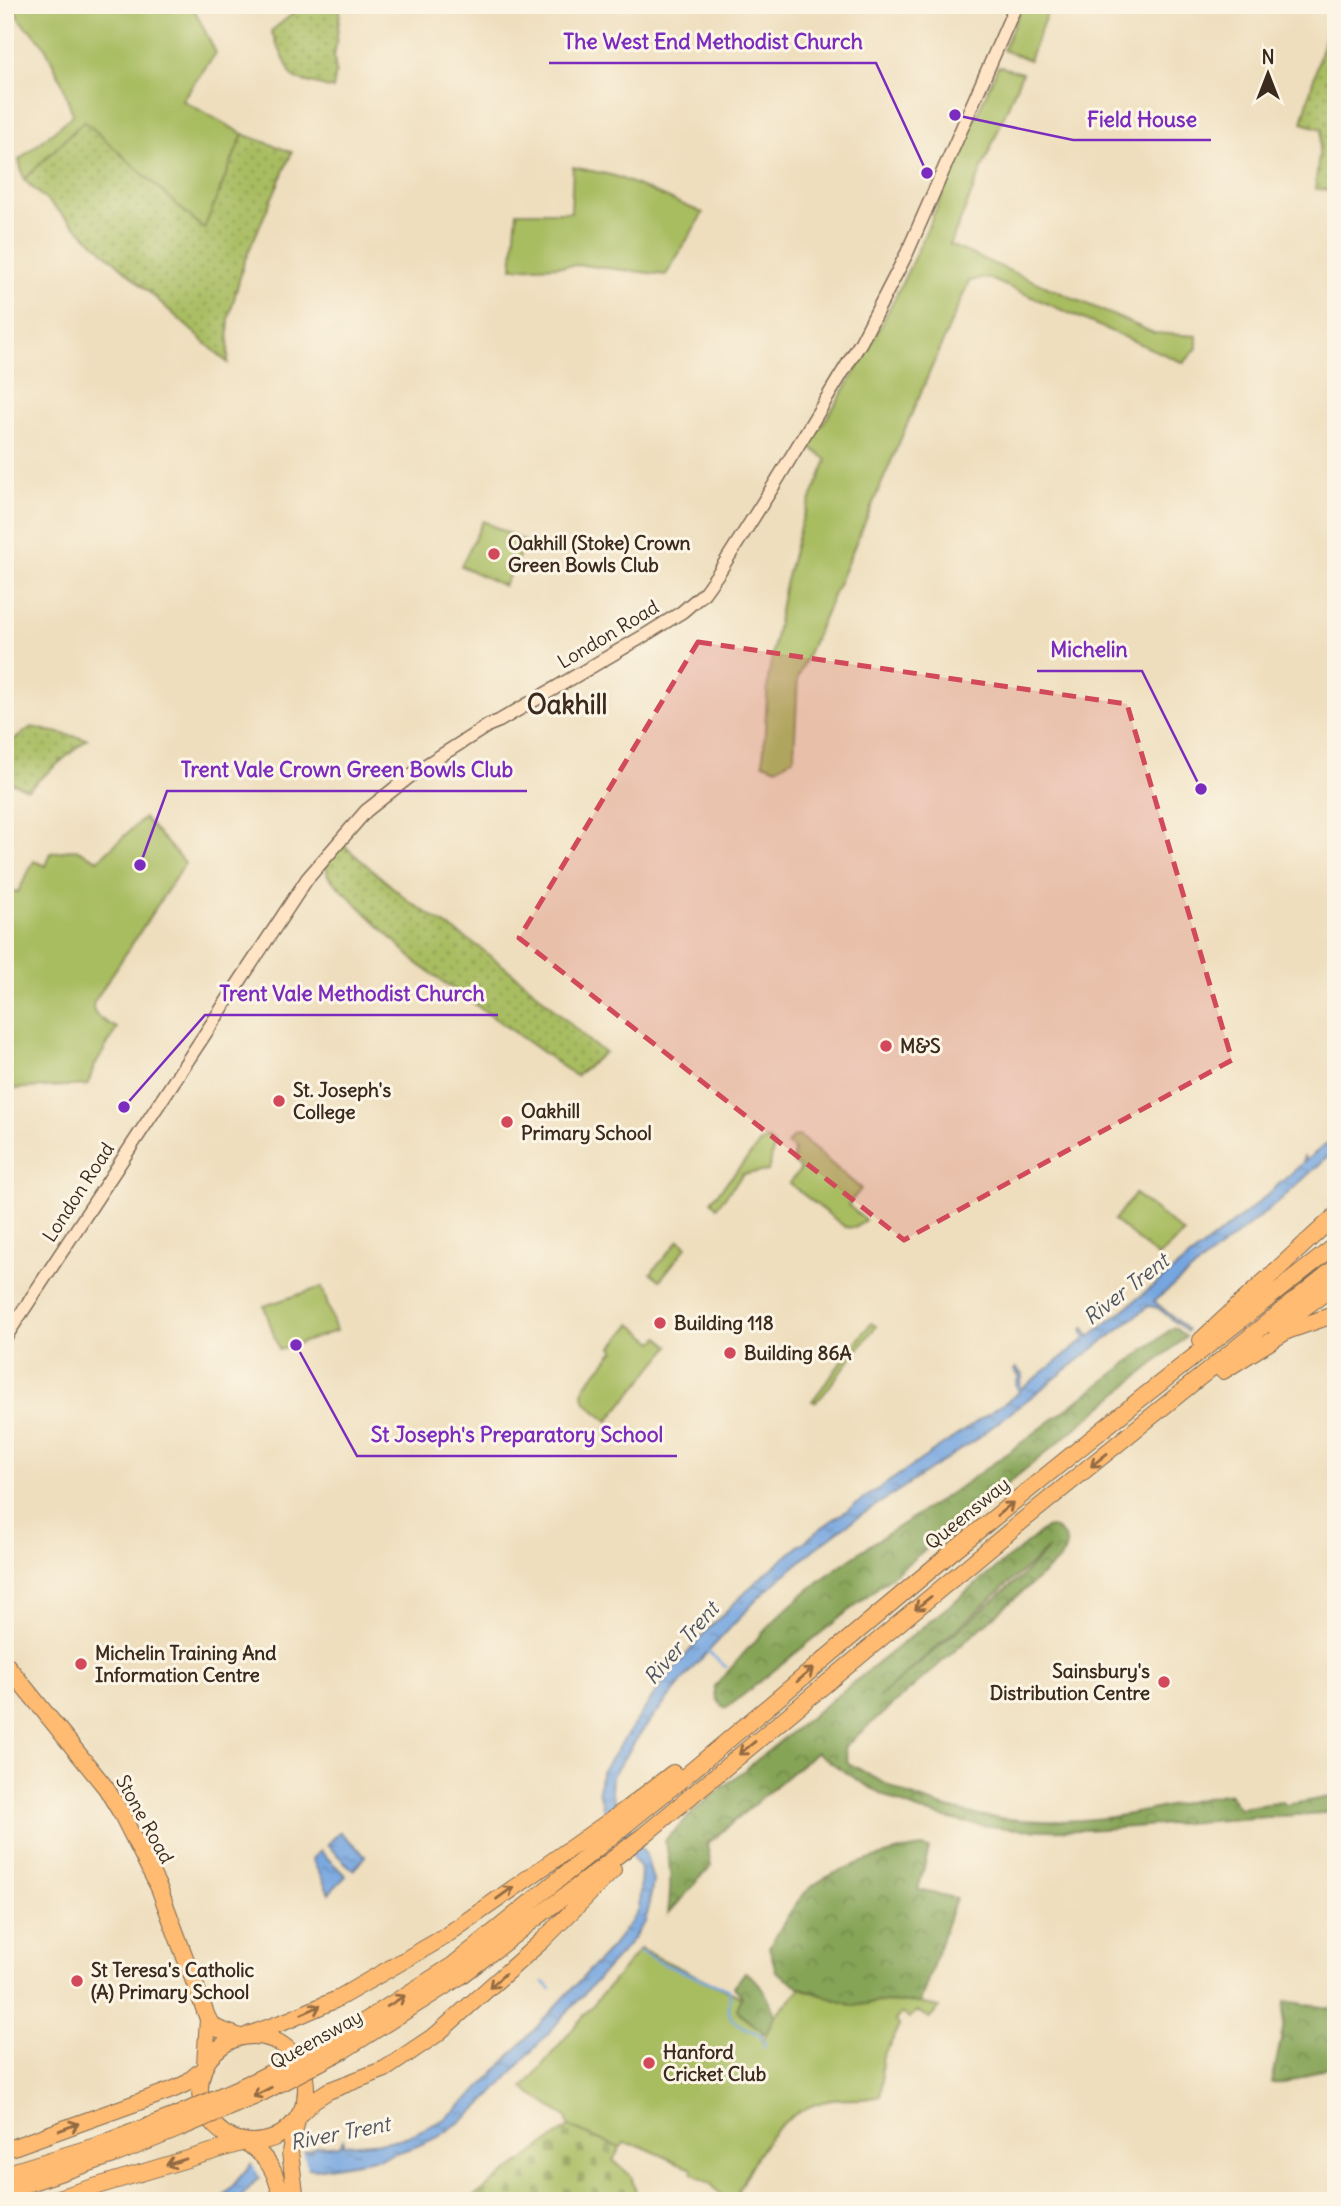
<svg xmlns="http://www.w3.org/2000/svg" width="1341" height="2206" font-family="Delius,sans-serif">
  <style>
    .green { fill: #a8bc60; stroke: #72733f; stroke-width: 2 }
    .forest { fill: url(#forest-crowns); stroke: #60673a; stroke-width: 2; fill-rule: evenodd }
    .cemetery { fill: url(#cemetery-stones); stroke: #72733f; stroke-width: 2 }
    .garden { fill: url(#garden-dots); stroke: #72733f; stroke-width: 2 }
    .water { fill: url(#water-ripples); stroke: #58687f; stroke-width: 2 }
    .pier { fill: #eedebd }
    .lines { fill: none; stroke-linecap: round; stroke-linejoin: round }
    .stream { stroke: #76a6e0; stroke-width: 2.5 }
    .secondary-casing { stroke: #7a6956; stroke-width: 15 }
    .trunk-casing { stroke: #7a6956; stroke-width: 18 }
    .secondary { stroke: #ffe4c6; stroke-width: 12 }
    .trunk { stroke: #ffbb71; stroke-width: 16 }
    .trunk-bridge-casing { stroke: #7a6956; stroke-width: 18; stroke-linecap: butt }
    .trunk-bridge { stroke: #ffbb71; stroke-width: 16 }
    .oneway { stroke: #936b43 }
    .marked { fill: #d1495b; fill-opacity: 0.2; stroke: #d1495b; stroke-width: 5; stroke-dasharray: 14 9; stroke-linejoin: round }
    .poi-dot { fill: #d1495b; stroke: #fcf5e5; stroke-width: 2.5 }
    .labels { text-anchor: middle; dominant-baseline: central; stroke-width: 6; stroke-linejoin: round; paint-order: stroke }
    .poi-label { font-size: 19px; font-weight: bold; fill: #3b2a1e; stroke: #fcf5e5; text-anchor: start }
    .street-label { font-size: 19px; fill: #3b2a1e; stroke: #fcf5e5 }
    .water-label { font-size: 21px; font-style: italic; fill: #505562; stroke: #fcf5e5 }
    .district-label { font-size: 26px; font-weight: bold; fill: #3b2a1e; stroke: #fcf5e5 }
    .leader { fill: none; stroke: #7b2cbf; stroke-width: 2.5 }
    .callout-dot { fill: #7b2cbf; stroke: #fcf5e5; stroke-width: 2.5 }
    .callout-label { font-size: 21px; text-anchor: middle; font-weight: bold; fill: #7b2cbf; stroke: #fcf5e5; stroke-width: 6; stroke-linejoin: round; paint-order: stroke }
  </style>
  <defs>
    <pattern id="forest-crowns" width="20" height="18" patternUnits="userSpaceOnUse" patternTransform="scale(1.75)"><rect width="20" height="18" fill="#86a456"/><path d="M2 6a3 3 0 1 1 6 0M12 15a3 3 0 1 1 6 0" fill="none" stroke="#6f8647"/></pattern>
    <pattern id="cemetery-stones" width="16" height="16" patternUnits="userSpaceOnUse" patternTransform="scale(1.75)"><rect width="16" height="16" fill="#a8bc60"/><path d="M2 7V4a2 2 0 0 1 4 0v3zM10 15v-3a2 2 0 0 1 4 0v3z" fill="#8a994f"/></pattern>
    <pattern id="garden-dots" width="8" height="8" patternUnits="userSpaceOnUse" patternTransform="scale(1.75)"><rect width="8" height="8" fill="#a8bc60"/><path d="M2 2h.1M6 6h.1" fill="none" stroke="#8a994f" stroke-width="1.8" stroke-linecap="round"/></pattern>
    <pattern id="water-ripples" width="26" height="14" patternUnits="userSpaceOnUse" patternTransform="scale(1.75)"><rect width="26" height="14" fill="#76a6e0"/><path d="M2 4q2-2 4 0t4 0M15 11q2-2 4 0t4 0" fill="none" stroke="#6287b5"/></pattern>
  </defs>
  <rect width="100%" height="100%" fill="#fcf5e5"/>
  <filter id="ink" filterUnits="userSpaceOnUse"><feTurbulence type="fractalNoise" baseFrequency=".0143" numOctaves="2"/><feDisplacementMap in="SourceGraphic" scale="14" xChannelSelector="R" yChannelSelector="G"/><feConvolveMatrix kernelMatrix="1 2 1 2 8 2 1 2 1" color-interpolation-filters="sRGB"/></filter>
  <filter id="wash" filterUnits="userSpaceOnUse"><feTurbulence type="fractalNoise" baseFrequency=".00686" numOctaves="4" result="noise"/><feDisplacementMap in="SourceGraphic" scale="28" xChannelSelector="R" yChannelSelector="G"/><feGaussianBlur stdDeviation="1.57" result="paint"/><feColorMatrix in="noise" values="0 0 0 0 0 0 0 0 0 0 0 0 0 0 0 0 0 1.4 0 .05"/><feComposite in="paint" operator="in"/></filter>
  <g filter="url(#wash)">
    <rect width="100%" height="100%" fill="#eedebd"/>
    <path class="green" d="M 11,5 L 192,5 L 216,53 L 182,100 L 243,134 L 204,230 L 84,121 L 24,180 L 19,160 L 73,115 L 61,80 L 44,45 L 31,30 L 26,28 Z
      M 1022,5 L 1050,5 L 1029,60 L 1003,50 Z
      M 998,66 L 1022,73 L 950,245 L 1154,333 L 1197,336 L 1197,348 L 1184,363 L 988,278 L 969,281 L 798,677 L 794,757 L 777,768 L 763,763 L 768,679 L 784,588 L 801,523 L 827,460 L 808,445 C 890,331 942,194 998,66 Z
      M 573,167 L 615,176 L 703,213 L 666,275 L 582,265 L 512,268 L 517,212 L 571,212 Z
      M 483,521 L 526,542 L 504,586 L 461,566 Z
      M 144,818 L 185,863 L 94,1002 C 89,1017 107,1022 117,1028 L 93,1069 L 88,1085 L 6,1089 L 5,889 L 18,892 L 34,861 L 46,866 L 51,853 L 76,849 L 98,860 Z
      M 799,1136 L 861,1189 L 848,1205 L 865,1220 L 855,1228 L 845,1227 L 789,1183 L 801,1169 L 793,1162 L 794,1149 L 787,1144 L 793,1137 Z
      M 768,1140 L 774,1146 L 768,1171 L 743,1174 L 717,1207 L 711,1201 L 762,1141 Z
      M 1135,1194 L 1184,1233 L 1158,1257 L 1114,1220 Z
      M 679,1240 L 687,1246 L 660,1280 L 651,1273 Z
      M 322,1287 L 336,1331 L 279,1350 L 264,1306 Z
      M 871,1323 L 876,1326 L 822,1396 L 815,1402 L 812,1401 Z
      M 631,1324 L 654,1342 L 659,1337 L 670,1346 L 608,1421 C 589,1406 572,1398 592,1377 C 600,1369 607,1359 615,1350 L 612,1347 Z
      M 640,1949 L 762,2007 L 762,2042 L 775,2015 L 801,1988 L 854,2006 L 875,2002 L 920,2003 L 940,2008 L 929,2018 L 917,2011 L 909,2018 L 902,2013 L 895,2020 L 899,2025 C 897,2038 884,2048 882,2061 C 880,2073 884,2084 880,2096 C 865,2101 848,2098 832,2100 C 777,2109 755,2156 733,2201 L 727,2201 L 712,2185 L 692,2173 L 692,2169 L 641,2146 L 624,2143 L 620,2148 L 569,2127 L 566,2117 L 523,2088 Z"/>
    <path class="forest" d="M 1174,1327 L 1186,1337 L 1042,1456 L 727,1708 C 717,1705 714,1696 715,1687 C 741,1656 768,1624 799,1598 C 853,1551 916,1518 974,1477 C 1042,1429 1108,1378 1174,1327 Z
      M 1052,1527 C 1069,1536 1070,1546 1059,1560 L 844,1747 L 848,1763 C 865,1772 882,1783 900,1791 C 962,1819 1036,1826 1104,1818 C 1144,1813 1184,1802 1224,1794 L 1230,1795 L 1239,1808 L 1282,1802 L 1286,1805 L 1336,1796 L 1336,1812 C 1281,1816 1226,1820 1171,1824 C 1085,1831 1000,1838 918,1810 C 881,1797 847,1774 816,1752 L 707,1844 L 711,1866 L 668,1914 C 671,1888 672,1866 665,1840 L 697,1808 L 1046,1528 ZM 1049,1548 L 1020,1578 L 878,1698 Z
      M 922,1847 L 929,1849 L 918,1890 L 956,1898 L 920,2003 L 875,2002 L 854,2006 L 801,1988 L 776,1971 L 769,1947 C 782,1927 795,1899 814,1885 C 840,1867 891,1851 922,1847 Z
      M 745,1972 C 762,1981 768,1998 775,2015 L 766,2034 L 740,2014 L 737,2009 L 742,1996 L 734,1987 Z
      M 1285,2001 L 1336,2009 L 1336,2065 C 1314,2069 1294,2086 1272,2083 L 1283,2029 Z"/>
    <path class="cemetery" d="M 569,2127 L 620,2148 L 613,2160 L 631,2176 L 639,2201 L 467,2201 Z"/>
    <path class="garden" d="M 304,5 L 341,5 L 334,58 L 336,72 L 333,89 L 296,79 L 291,74 L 271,31 Z
      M 1333,5 L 1336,5 L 1336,190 L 1315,189 L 1322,129 L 1302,123 Z
      M 84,121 L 204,229 L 243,134 L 292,152 L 244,262 L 229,318 L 228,363 L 24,180 Z
      M 31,727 L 87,739 L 28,789 L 5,780 L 5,747 Z
      M 342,844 L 410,902 L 475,944 L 528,985 L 592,1044 L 605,1052 L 576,1076 L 418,964 L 328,876 L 326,865 Z"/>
    <path class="water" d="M 1336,1136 L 1336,1149 L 1278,1202 L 1154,1301 L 1188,1330 L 1187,1332 L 1158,1308 L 1149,1306 L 975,1440 L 848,1524 L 813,1550 L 759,1597 L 692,1669 L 642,1731 L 612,1776 L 611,1791 L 614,1802 L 646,1855 L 653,1881 L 649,1907 L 645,1922 L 624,1950 L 489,2098 L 470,2115 L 438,2137 L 412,2148 L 376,2159 L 315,2169 L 302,2167 L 258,2178 L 238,2201 L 220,2201 L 251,2164 L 311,2150 L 316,2147 L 340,2145 L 344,2139 L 344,2145 L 386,2142 L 409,2136 L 443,2120 L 457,2109 L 484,2084 L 613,1945 L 631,1922 L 639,1909 L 641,1871 L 604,1810 L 599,1791 L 601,1773 L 663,1682 L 709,1628 L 758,1580 L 821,1528 L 1016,1395 L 1019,1392 L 1016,1385 L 1019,1376 L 1014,1370 L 1016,1368 L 1023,1375 L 1020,1385 L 1022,1389 L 1085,1339 L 1082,1329 L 1084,1328 L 1089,1337 L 1252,1208 L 1303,1163 L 1304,1155 L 1305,1161 Z
      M 340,1832 L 366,1856 L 353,1870 L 327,1845 Z
      M 320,1851 L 346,1876 L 329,1893 L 312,1859 Z"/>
    <path class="pier" d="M 303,2149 L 307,2170 L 304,2171 L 263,2181 L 251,2162 Z"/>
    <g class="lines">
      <path class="stream" d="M 707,1651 L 726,1667
        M 639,1951 L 666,1965 L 729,1990 C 733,1999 725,2010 732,2019 C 742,2030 759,2029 765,2043 L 763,2048
        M 544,1982 L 551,1989"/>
    </g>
  </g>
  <g filter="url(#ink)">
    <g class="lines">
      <g class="secondary-casing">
        <path id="secondary" d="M 5,1338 L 307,879 L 366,811 L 418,770 L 489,725 L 499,721 L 642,637 L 682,612 L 704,593 L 719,572 L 774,485 L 861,342 L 907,253 L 1016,5"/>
      </g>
      <g class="trunk-casing">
        <path id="trunk" d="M 1276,1328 L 1336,1285
          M 1201,1340 L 1336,1215
          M 1223,1371 L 1287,1331 L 1336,1314
          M 5,1663 L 106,1788 L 121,1813 L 159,1888 L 208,2019 L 216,2028 L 240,2037
          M 248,2035 L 289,2020 L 335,2000 L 441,1939 L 625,1810 L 673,1773
          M200 2089a53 53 0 1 1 106 0a53 53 0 1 1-106 0Z
          M 338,2038 L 453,1965 L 676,1784 L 952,1552 L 1144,1396 L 1336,1245
          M 344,2050 L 461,1976 L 644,1835 L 1021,1522 L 1336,1267
          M 205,2064 L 208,2019
          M 301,2113 L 314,2100 L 328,2091 L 385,2069 L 437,2034 L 543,1940 L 613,1870
          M 248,2144 C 270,2159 277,2174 282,2201
          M 5,2150 L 172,2090 L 185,2084 L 202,2070
          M 5,2174 L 102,2144 L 175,2116
          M 5,2191 L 114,2155 L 178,2129
          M 47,2201 L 241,2143
          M 296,2201 L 290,2152 L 297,2120"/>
      </g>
      <use href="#secondary" class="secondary"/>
      <use href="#trunk" class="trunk"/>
      <g class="trunk-bridge-casing">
        <path id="trunk-bridge" d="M 175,2116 L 256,2080 L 338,2038
          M 178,2129 L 256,2096 L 344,2050"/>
      </g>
      <use href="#trunk-bridge" class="trunk-bridge"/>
    </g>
    <defs><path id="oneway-shaft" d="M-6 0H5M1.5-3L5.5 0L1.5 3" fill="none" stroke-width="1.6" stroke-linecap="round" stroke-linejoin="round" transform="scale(1.75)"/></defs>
    <g class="oneway">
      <use href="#oneway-shaft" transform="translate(1099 1460) rotate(141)"/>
      <use href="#oneway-shaft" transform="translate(1005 1509) rotate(-39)"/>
      <use href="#oneway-shaft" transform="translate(923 1603) rotate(141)"/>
      <use href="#oneway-shaft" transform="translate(805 1675) rotate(-40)"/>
      <use href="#oneway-shaft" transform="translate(747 1748) rotate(141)"/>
      <use href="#oneway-shaft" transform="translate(505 1893) rotate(-36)"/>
      <use href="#oneway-shaft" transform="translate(497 1981) rotate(138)"/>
      <use href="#oneway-shaft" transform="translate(396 2001) rotate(-32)"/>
      <use href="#oneway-shaft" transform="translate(311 2010) rotate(-24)"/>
      <use href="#oneway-shaft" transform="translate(262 2092) rotate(153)"/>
      <use href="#oneway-shaft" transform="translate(69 2127) rotate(-20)"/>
      <use href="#oneway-shaft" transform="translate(176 2162) rotate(163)"/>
    </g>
  </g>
  <path class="marked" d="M 698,642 L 1127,704 L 1232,1060 L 904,1240 L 519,938 Z"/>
  <g class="poi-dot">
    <circle cx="494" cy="554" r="7"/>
    <circle cx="886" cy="1046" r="7"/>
    <circle cx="279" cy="1101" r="7"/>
    <circle cx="507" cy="1122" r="7"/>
    <circle cx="660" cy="1323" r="7"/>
    <circle cx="730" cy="1353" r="7"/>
    <circle cx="81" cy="1664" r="7"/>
    <circle cx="1164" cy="1682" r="7"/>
    <circle cx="77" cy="1981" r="7"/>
    <circle cx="649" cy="2063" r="7"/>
  </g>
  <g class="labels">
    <g class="poi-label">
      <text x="508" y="543">Oakhill (Stoke) Crown<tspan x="508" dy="22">Green Bowls Club</tspan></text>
      <text x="900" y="1046">M&amp;S</text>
      <text x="293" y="1090">St. Joseph's<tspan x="293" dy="22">College</tspan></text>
      <text x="521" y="1111">Oakhill<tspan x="521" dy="22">Primary School</tspan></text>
      <text x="674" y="1323">Building 118</text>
      <text x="744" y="1353">Building 86A</text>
      <text x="95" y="1653">Michelin Training And<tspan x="95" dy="22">Information Centre</tspan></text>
      <text x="1150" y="1671" text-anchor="end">Sainsbury's<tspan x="1150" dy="22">Distribution Centre</tspan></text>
      <text x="91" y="1970">St Teresa's Catholic<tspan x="91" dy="22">(A) Primary School</tspan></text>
      <text x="663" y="2052">Hanford<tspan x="663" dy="22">Cricket Club</tspan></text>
    </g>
    <g class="street-label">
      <text transform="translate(608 634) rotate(-31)">London Road</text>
      <text transform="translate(78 1192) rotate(-57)">London Road</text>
      <text transform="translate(967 1513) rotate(-39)">Queensway</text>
      <text transform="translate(145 1819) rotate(61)">Stone Road</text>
      <text transform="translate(316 2039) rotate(-29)">Queensway</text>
    </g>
    <g class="water-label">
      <text transform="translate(1126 1289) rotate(-38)">River Trent</text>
      <text transform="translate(681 1643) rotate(-49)">River Trent</text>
      <text transform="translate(340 2133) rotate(-11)">River Trent</text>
    </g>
    <g class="district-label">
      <text x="567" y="704">Oakhill</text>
    </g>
  </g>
  <path class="leader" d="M927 173L876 63H549M955 115L1073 140H1211M1201 789L1142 671H1037M140 865L167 791H527M124 1107L205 1015H498M296 1345L357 1456H677"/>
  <g class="callout-dot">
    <circle cx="927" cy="173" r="7"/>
    <circle cx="955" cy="115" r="7"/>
    <circle cx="1201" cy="789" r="7"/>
    <circle cx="140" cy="865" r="7"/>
    <circle cx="124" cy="1107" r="7"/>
    <circle cx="296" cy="1345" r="7"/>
  </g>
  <g class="callout-label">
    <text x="713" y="49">The West End Methodist Church</text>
    <text x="1142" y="127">Field House</text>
    <text x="1089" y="657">Michelin</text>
    <text x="347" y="777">Trent Vale Crown Green Bowls Club</text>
    <text x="352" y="1001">Trent Vale Methodist Church</text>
    <text x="517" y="1442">St Joseph's Preparatory School</text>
  </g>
  <rect width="1341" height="2206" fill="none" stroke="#fcf5e5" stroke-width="28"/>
  <g transform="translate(1268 74)" stroke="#fcf5e5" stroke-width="5" paint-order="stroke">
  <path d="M0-5L12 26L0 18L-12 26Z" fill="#3b2a1e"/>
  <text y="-10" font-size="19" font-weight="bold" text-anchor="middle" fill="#3b2a1e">N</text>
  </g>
</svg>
